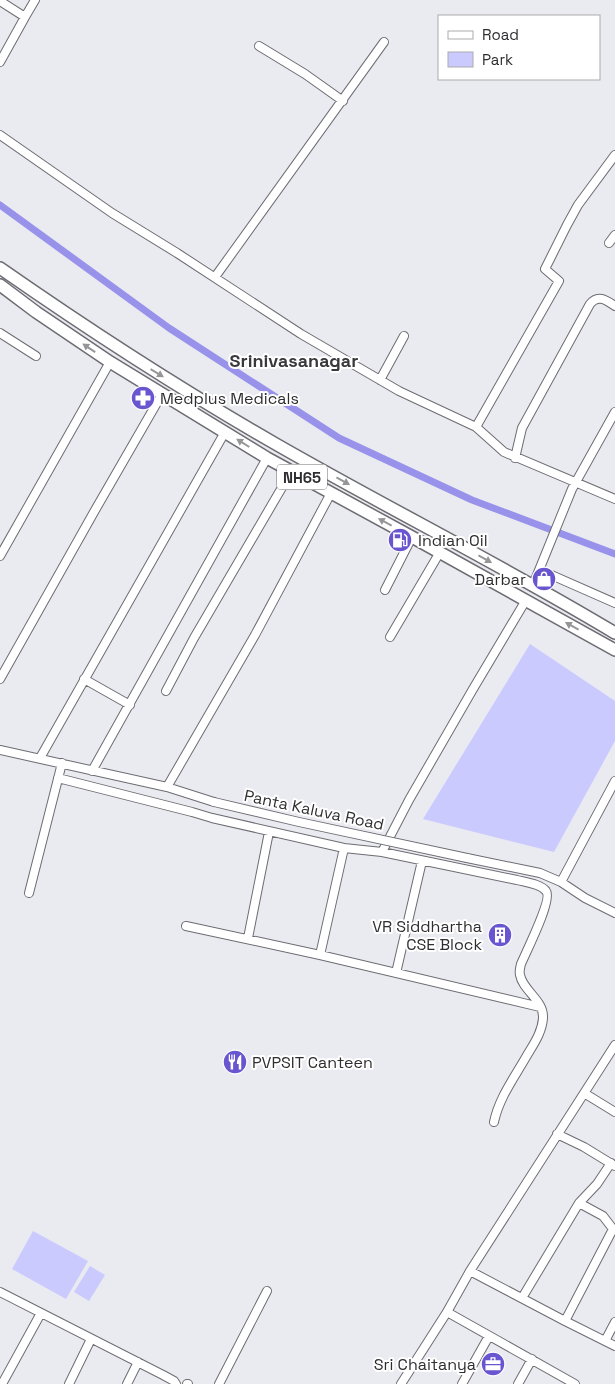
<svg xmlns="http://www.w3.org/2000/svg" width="615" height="1384" font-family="'Space Grotesk',sans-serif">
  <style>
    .green { fill: #cbcaff }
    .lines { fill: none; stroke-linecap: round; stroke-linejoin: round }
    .canal { stroke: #9892eb; stroke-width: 7 }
    .minor-casing { stroke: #6c6c72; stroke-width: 10 }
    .highway-casing { stroke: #6c6c72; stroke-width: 14 }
    .minor { stroke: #fff; stroke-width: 8 }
    .highway { stroke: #fff; stroke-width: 11 }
    .minor-bridge-casing { stroke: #6c6c72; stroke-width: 10; stroke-linecap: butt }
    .minor-bridge { stroke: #fff; stroke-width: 8 }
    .oneway { fill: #969698 }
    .labels { text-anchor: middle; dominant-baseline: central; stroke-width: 4; stroke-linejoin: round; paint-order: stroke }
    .shield { fill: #fff; stroke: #6d6d6e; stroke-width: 1 }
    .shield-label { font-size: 15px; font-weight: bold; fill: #2e2e30 }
    .poi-label { font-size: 16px; fill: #2e2e30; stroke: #fff; text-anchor: start }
    .street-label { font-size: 16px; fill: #2e2e30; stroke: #fff }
    .neighbourhood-label { font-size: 18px; font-weight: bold; fill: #38383d; stroke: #fff }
  </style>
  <rect width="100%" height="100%" fill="#eaeaf1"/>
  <path class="green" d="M 530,644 L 615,701 L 615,741 L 554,852 L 423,819 Z
    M 33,1231 L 88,1261 L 66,1299 L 12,1269 Z
    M 90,1266 L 105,1275 L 89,1301 L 74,1292 Z"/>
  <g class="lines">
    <path class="canal" d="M 0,205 L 169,328 L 339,438 L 472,500 L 615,554"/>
    <g class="minor-casing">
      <path id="minor" d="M 0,1 L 25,17 L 35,0
        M 259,46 L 305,74 L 343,101
        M 0,62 L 25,17
        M 0,135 L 112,213 L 177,253 L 301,334 L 399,391 L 476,427 L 504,452 L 615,499
        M 609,243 L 615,235
        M 215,277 L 384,42
        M 0,333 L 36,356
        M 380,380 L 404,336
        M 476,427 L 559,281 L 545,269 L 567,225 L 578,205 L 615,155
        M 515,458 L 522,428 L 590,304 C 598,294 606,300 615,306
        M 0,556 L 110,362
        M 540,570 L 615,603
        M 533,585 L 572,489 L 615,412
        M 385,590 L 412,537
        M 390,637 L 440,552
        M 0,679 L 94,512 L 162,394
        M 84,679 L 130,705
        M 166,691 L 194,638 L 291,472
        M 0,750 L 167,787 L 214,802
        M 40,758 L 225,432
        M 92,771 L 267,458
        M 58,778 L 192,812 L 212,818 L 344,848 L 382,852 L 517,880 C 525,882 541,884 546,891 C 553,899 526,952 521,964 C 520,968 519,971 520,975 C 523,991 544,1000 543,1018 C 542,1033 533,1045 526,1057 C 514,1078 499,1098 494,1122
        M 167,787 L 255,635 L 331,493
        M 382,852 L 409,800 L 473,689 L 526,600
        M 467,858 L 540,873 L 561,882 L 585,898 L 615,913
        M 561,882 L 615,781
        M 29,893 L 62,763
        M 186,926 L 320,955 L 540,1007
        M 248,938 L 269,832
        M 320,955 L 344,848
        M 396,973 L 422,861
        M 584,1093 L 615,1112
        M 557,1134 L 584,1147 L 615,1166
        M 470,1271 L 565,1321 L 615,1346
        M 0,1292 L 163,1375 L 174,1381 L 176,1384
        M 522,1298 L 579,1203 L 597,1184 L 611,1163
        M 565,1321 L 613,1229 L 603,1216 L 579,1203
        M 605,1341 L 615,1322
        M 2,1384 L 41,1313
        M 69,1384 L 91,1339
        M 127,1384 L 138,1362
        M 187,1384 L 188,1384
        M 219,1384 L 267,1291
        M 401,1384 L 447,1312
        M 462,1384 L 489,1336
        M 518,1384 L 532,1359
        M 575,1384 L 447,1312 L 470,1271 L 615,1045"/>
    </g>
    <g class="highway-casing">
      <path id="highway" d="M 0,268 C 89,330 180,389 274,443 C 387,508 504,566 615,633
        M 0,285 L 36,312 L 110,362 L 267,458 L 412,537 L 615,650"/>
    </g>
    <use href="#minor" class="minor"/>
    <use href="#highway" class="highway"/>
    <g class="minor-bridge-casing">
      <path id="minor-bridge" d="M 214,802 L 299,822 L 467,858"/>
    </g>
    <use href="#minor-bridge" class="minor-bridge"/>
  </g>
  <defs><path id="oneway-solid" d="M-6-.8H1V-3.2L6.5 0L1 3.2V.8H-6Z" transform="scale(1.25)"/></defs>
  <g class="oneway">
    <use href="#oneway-solid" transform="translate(89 348) rotate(-146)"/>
    <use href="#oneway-solid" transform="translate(157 373) rotate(31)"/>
    <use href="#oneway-solid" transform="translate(243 443) rotate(-148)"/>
    <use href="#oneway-solid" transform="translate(343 481) rotate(29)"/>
    <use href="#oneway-solid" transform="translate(385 522) rotate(-152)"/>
    <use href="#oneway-solid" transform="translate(485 559) rotate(29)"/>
    <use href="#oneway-solid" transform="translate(572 626) rotate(-151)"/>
  </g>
  <defs>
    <g id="pharmacy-disc" transform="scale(1.25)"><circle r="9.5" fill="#6855cf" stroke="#fff"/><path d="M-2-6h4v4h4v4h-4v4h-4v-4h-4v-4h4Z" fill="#fff"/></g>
    <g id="fuel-disc" transform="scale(1.25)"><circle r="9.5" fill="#6855cf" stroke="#fff"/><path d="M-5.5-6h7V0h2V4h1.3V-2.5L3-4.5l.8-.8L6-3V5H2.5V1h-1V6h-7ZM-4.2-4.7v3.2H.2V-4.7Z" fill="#fff"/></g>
    <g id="shop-disc" transform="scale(1.25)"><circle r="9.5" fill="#6855cf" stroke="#fff"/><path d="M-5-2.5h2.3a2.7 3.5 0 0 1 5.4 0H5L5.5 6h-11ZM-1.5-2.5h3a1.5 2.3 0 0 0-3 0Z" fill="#fff"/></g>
    <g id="building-disc" transform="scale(1.25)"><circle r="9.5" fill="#6855cf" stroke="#fff"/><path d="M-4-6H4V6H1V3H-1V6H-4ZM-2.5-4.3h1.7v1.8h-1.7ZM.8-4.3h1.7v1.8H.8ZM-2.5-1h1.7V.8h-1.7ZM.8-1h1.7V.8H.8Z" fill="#fff"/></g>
    <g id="restaurant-disc" transform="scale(1.25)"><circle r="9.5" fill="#6855cf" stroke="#fff"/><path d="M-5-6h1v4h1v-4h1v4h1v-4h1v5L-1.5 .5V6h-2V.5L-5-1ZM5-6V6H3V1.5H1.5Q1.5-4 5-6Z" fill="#fff"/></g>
    <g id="office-disc" transform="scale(1.25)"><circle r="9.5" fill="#6855cf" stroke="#fff"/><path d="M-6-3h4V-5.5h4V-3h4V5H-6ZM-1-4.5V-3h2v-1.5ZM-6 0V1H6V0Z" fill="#fff"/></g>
  </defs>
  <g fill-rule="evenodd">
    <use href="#pharmacy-disc" x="143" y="398"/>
    <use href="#fuel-disc" x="400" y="540"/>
    <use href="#shop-disc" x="544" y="579"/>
    <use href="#building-disc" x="500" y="935"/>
    <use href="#restaurant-disc" x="235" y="1062"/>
    <use href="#office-disc" x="493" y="1364"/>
  </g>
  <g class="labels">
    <rect class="shield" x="277" y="464.5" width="50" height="25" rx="4"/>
    <g class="shield-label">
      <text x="302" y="477">NH65</text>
    </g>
    <g class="poi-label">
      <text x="160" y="398">Medplus Medicals</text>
      <text x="418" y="540">Indian Oil</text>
      <text x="526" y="579" text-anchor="end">Darbar</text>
      <text x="482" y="926" text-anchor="end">VR Siddhartha<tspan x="482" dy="18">CSE Block</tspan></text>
      <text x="252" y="1062">PVPSIT Canteen</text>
      <text x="476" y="1364" text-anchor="end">Sri Chaitanya</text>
    </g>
    <g class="street-label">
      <text transform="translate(314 810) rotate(12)">Panta Kaluva Road</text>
    </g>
    <g class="neighbourhood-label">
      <text x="294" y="360">Srinivasanagar</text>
    </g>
  </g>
  <rect x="438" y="15" width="162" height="65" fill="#ffffff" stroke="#ababac"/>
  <rect x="448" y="31" width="25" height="8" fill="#ffffff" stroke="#ababac"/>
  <text x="482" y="40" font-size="15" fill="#2e2e30">Road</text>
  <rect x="448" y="52" width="25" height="15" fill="#cbcaff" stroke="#ababac"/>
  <text x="482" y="65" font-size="15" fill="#2e2e30">Park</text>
</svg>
